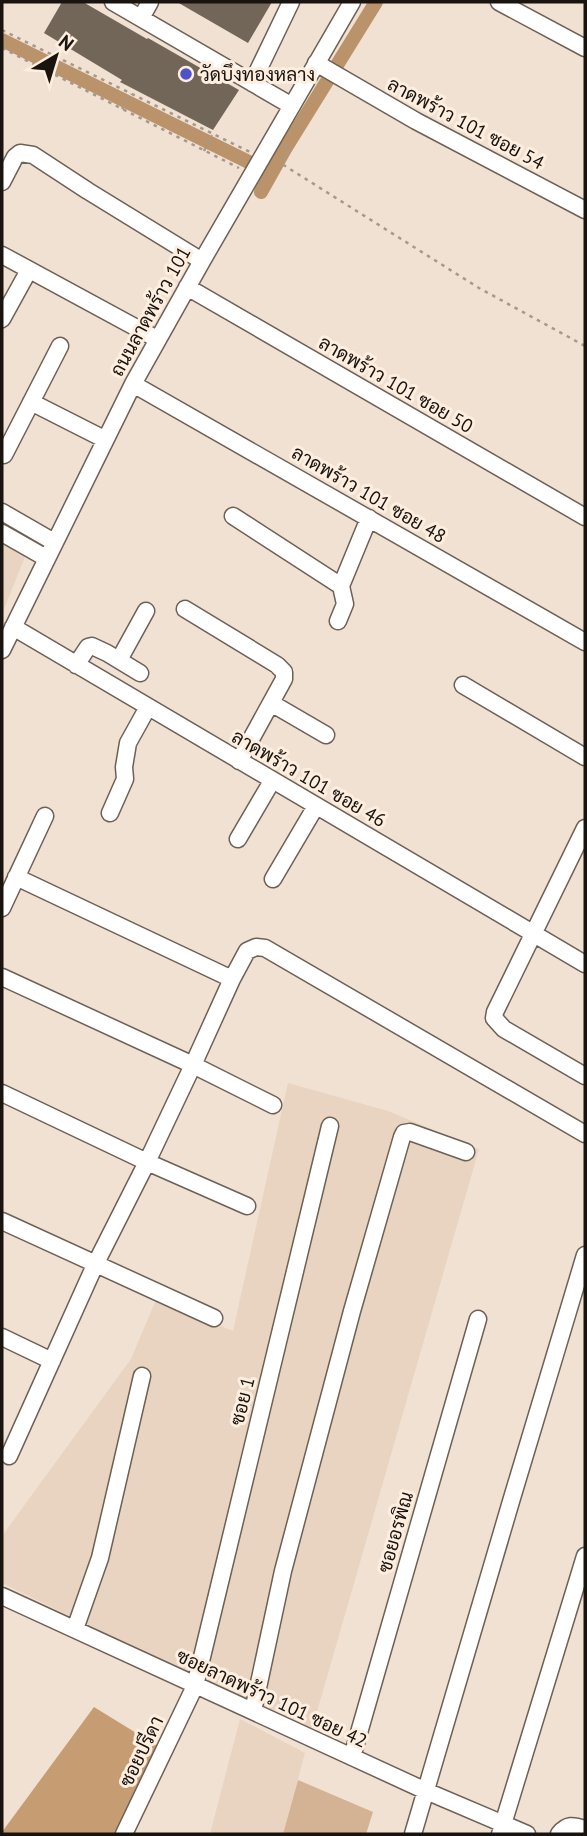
<svg xmlns="http://www.w3.org/2000/svg" width="587" height="1836" font-family="'PT Sans',Sarabun,sans-serif">
  <style>
    .built { fill: #e8d4c0 }
    .green { fill: #d3b393 }
    .forest { fill: #c69d73 }
    .lines { fill: none; stroke-linecap: round; stroke-linejoin: round }
    .canal { stroke: #bb936a; stroke-width: 14 }
    .building { fill: #726659 }
    .minor-casing { stroke: #6d6054; stroke-width: 19 }
    .path { stroke: #a4998d; stroke-width: 2.5; stroke-dasharray: 3.5 5; stroke-linecap: butt }
    .minor { stroke: #fff; stroke-width: 16 }
    .poi-dot { fill: #4f52c9; stroke: #fdeedf; stroke-width: 2.5 }
    .labels { text-anchor: middle; dominant-baseline: central; stroke-width: 6; stroke-linejoin: round; paint-order: stroke }
    .poi-label { font-size: 19px; fill: #19140f; stroke: #fdeedf; text-anchor: start }
    .street-label { font-size: 19px; fill: #19140f; stroke: #fdeedf }
  </style>
  <rect width="100%" height="100%" fill="#f0e1d2"/>
  <path class="built" d="M 2,504 L 38,524 L 2,614 Z
    M 288,1083 L 388,1111 L 479,1149 L 312,1729 L 243,1696 L 158,1659 L 2,1583 L 2,1536 L 131,1359 L 156,1300 L 233,1331 Z
    M 240,1719 L 305,1753 L 283,1834 L 210,1834 Z"/>
  <path class="green" d="M 298,1780 L 373,1812 L 366,1834 L 283,1834 Z"/>
  <path class="forest" d="M 94,1707 L 159,1747 L 115,1834 L 2,1834 L 2,1832 Z"/>
  <g class="lines">
    <path class="canal" d="M 2,40 L 271,173
      M 261,192 L 285,149 L 376,2"/>
  </g>
  <path class="building" d="M 62,2 L 83,2 L 147,39 L 148,38 L 239,90 L 213,130 L 120,82 L 122,80 L 44,33 Z
    M 177,2 L 272,2 L 248,43 Z"/>
  <g class="lines">
    <g class="minor-casing">
      <path id="minor" d="M 113,2 L 292,106
        M 499,2 L 585,48
        M 141,18 L 150,2
        M 316,63 L 416,121 L 585,210
        M 252,83 L 291,2
        M 2,182 L 15,157 L 20,153 L 33,155 L 88,191 L 202,261
        M 2,255 L 157,339
        M 187,287 L 585,517
        M 2,319 L 29,270
        M 133,384 L 585,642
        M 31,402 L 104,439
        M 4,455 L 60,346
        M 2,512 L 54,542
        M 233,516 L 341,586
        M 2,533 L 46,558
        M 185,609 L 277,665 L 284,672 L 284,679 L 239,761
        M 338,621 L 345,604 L 341,586 L 369,518
        M 13,627 L 585,964
        M 2,650 L 133,384 L 202,261 L 352,2
        M 119,660 L 146,611
        M 76,665 L 88,647 L 92,646 L 107,653 L 140,673
        M 463,685 L 585,757
        M 271,703 L 326,735
        M 110,813 L 125,779 L 124,767 L 128,743 L 148,707
        M 585,828 L 495,1012 L 494,1018 L 504,1029 L 585,1076
        M 238,839 L 272,781
        M 16,877 L 232,979
        M 273,879 L 316,806
        M 2,908 L 45,816
        M 2,977 L 193,1065 L 273,1105
        M 2,1093 L 147,1162 L 247,1206
        M 2,1221 L 214,1318
        M 2,1337 L 52,1361
        M 9,1456 L 95,1265 L 147,1162 L 193,1065 L 232,979 L 247,951 L 256,947 L 265,948 L 585,1134
        M 2,1596 L 426,1791 L 527,1834
        M 75,1629 L 100,1558 L 142,1376
        M 253,1711 L 283,1571 L 352,1311 L 402,1137 L 404,1133 L 410,1132 L 466,1152
        M 352,1757 L 478,1319
        M 124,1834 L 195,1686 L 330,1126
        M 413,1834 L 512,1498 L 585,1255
        M 500,1834 L 585,1556
        M 559,1834 C 567,1824 573,1825 585,1829"/>
    </g>
    <path class="path" d="M 2,30 L 250,152
      M 2,48 L 239,168
      M 122,109 L 131,94
      M 284,145 L 290,149 L 282,164 L 479,288 L 585,346
      M 204,151 L 212,135"/>
    <use href="#minor" class="minor"/>
  </g>
  <circle class="poi-dot" cx="186" cy="74" r="7"/>
  <g class="labels">
    <g class="poi-label">
      <text x="200" y="74">วัดบึงทองหลาง</text>
    </g>
    <g class="street-label">
      <text transform="translate(466 123) rotate(28)">ลาดพร้าว 101 ซอย 54</text>
      <text transform="translate(150 311) rotate(-61)">ถนนลาดพร้าว 101</text>
      <text transform="translate(396 384) rotate(30)">ลาดพร้าว 101 ซอย 50</text>
      <text transform="translate(369 494) rotate(30)">ลาดพร้าว 101 ซอย 48</text>
      <text transform="translate(309 778) rotate(30)">ลาดพร้าว 101 ซอย 46</text>
      <text transform="translate(242 1401) rotate(-76)">ซอย 1</text>
      <text transform="translate(395 1532) rotate(-74)">ซอยอรพิณ</text>
      <text transform="translate(272 1698) rotate(25)">ซอยลาดพร้าว 101 ซอย 42</text>
      <text transform="translate(141 1751) rotate(-64)">ซอยปรีดา</text>
    </g>
  </g>
  <rect width="587" height="1836" fill="none" stroke="#19140f" stroke-width="7"/>
  <g transform="translate(56 56) rotate(38)" stroke="#fdeedf" stroke-width="5" paint-order="stroke">
  <path d="M0-5L12 26L0 18L-12 26Z" fill="#19140f"/>
  <text y="-10" font-size="19" font-weight="bold" text-anchor="middle" fill="#19140f">N</text>
  </g>
</svg>
